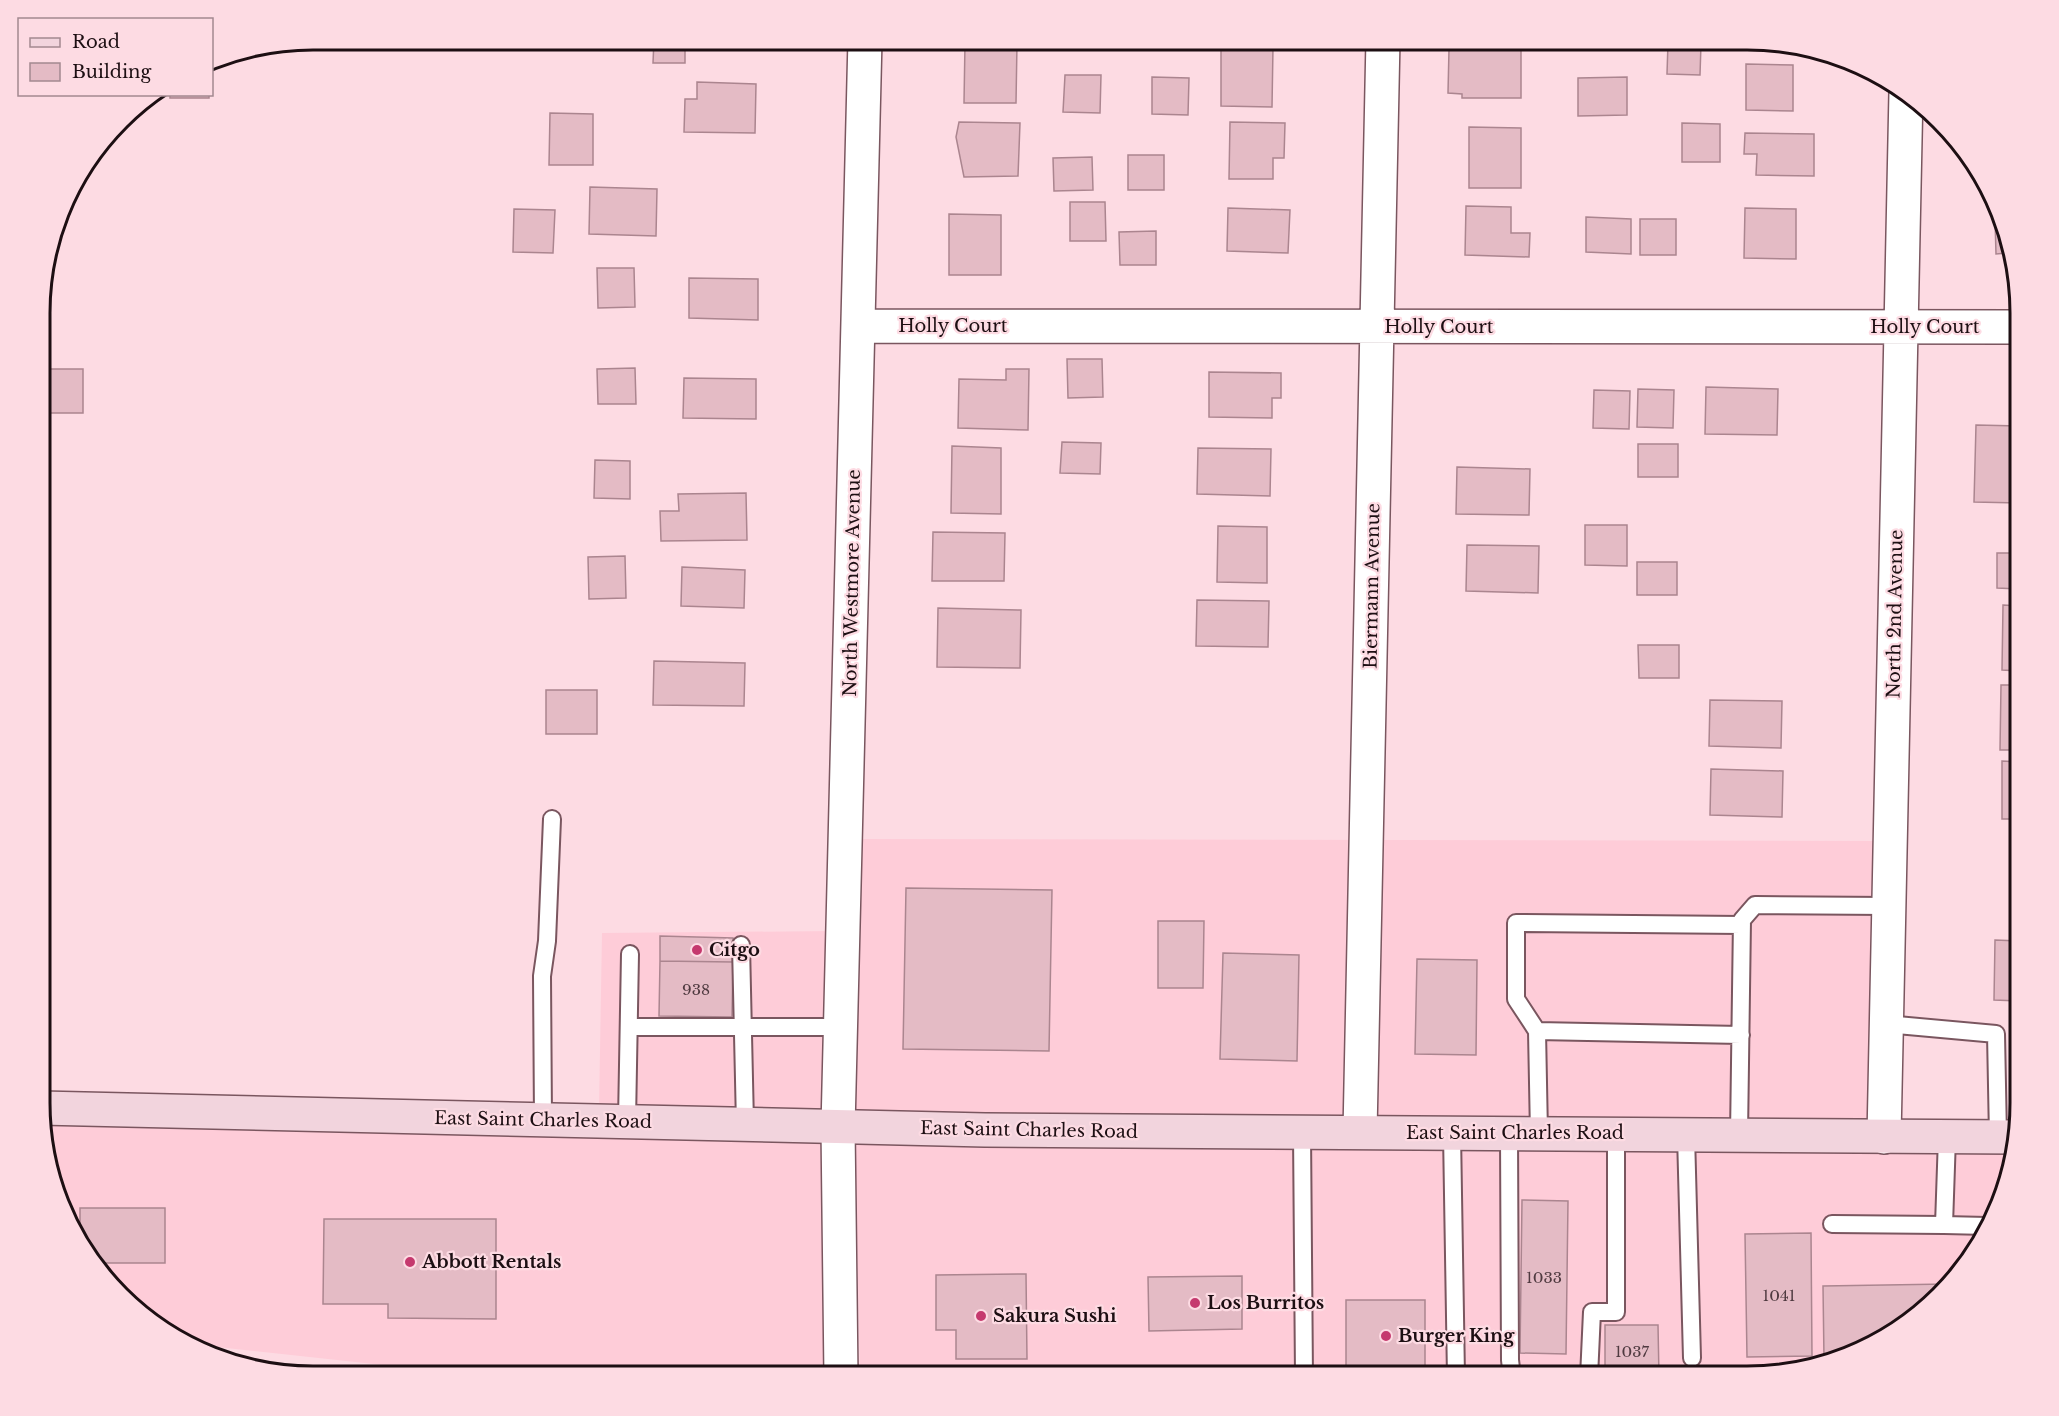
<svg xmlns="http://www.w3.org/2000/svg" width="2059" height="1416" font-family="'Libre Baskerville',serif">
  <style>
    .built { fill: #feccd8 }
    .building { fill: #e4bbc5; stroke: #ab858f; stroke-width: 1.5 }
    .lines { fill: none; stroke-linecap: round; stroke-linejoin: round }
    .service-casing { stroke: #7a565f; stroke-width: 20 }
    .minor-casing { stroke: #7a565f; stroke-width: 36 }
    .tertiary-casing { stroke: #7a565f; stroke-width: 36 }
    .secondary-casing { stroke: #7a565f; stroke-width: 36 }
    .service { stroke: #fff; stroke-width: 16 }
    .minor { stroke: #fff; stroke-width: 33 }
    .tertiary { stroke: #fff; stroke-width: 33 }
    .secondary { stroke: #f2d4dd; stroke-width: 33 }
    .poi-dot { fill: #c5396e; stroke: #fddbe3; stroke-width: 2 }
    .labels { text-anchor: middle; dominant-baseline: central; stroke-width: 4.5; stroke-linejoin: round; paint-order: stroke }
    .number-label { font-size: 15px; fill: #4f3a40 }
    .street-label { font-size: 18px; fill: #1d0f13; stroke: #fddbe3 }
    .poi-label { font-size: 18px; font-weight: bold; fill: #1d0f13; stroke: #fddbe3; text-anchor: start }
    .rim { fill: none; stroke: #1d0f13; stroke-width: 3 }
  </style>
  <rect width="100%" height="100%" fill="#fddbe3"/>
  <path class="built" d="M 848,839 L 1878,841 L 1875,1127 L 851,1117 Z
    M 835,931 L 830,1116 L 599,1111 L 602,933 Z
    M 41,1121 L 826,1135 L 825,1377 L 494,1377 L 190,1344 L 146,1321 L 76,1240 L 41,1139 Z
    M 855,1140 L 2014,1149 L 2005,1191 L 1964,1270 L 1868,1349 L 1746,1377 L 860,1377 Z"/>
  <path class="building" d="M 654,39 L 685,39 L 685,63 L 653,63 Z
    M 701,39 L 756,39 L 756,40 L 701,41 Z
    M 965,43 L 1017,43 L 1016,103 L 964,103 Z
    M 1668,43 L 1701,44 L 1700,75 L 1667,74 Z
    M 1461,44 L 1521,44 L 1521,98 L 1462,98 L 1462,94 L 1448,93 L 1449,49 L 1461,49 Z
    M 1221,46 L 1273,47 L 1272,107 L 1221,106 Z
    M 1746,64 L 1793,65 L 1793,111 L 1746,110 Z
    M 1065,75 L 1101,75 L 1100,113 L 1063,112 Z
    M 1152,77 L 1189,78 L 1188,115 L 1152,114 Z
    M 1627,77 L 1627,115 L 1578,116 L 1578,78 Z
    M 697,82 L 756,84 L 755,133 L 684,132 L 685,99 L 697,99 Z
    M 170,94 L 209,94 L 209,98 L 170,98 Z
    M 550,113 L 593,114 L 593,165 L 549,165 Z
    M 959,122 L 1020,123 L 1018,176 L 964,177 L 956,137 Z
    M 1230,122 L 1285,123 L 1284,158 L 1273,158 L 1273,179 L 1229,179 Z
    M 1682,123 L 1720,124 L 1720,162 L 1682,162 Z
    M 1469,127 L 1521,128 L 1521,188 L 1469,188 Z
    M 1745,133 L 1814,134 L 1814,176 L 1756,175 L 1757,154 L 1744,154 Z
    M 1128,155 L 1164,155 L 1164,190 L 1128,190 Z
    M 1092,157 L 1093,190 L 1054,191 L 1053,158 Z
    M 590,187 L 657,189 L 656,236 L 589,234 Z
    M 1070,202 L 1105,202 L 1106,241 L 1070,241 Z
    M 1466,206 L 1511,207 L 1511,233 L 1530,233 L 1529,257 L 1465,255 Z
    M 1228,208 L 1290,210 L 1288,253 L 1227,251 Z
    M 1745,208 L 1796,209 L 1796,259 L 1744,258 Z
    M 514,209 L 555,210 L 553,253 L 513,252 Z
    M 949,214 L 1001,215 L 1001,275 L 949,275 Z
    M 1586,217 L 1631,219 L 1631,254 L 1586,252 Z
    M 1640,219 L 1676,219 L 1676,255 L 1640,255 Z
    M 1995,219 L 1996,219 L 2007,253 L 1996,254 Z
    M 1156,231 L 1156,265 L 1120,265 L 1119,232 Z
    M 597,268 L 634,268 L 635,307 L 598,308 Z
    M 41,278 L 50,278 L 50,320 L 41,320 Z
    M 689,278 L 758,279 L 758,320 L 689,318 Z
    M 1067,359 L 1102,359 L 1103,397 L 1068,398 Z
    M 635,368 L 636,404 L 598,404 L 597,369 Z
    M 41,369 L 83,369 L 83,413 L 44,413 L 44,446 L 41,446 Z
    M 1006,369 L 1029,369 L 1028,430 L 958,428 L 959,379 L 1006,380 Z
    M 1209,372 L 1281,373 L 1281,398 L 1272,398 L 1272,418 L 1209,417 Z
    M 684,378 L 756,379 L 756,419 L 683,418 Z
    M 1706,387 L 1778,389 L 1777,435 L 1705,434 Z
    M 1638,389 L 1674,390 L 1673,428 L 1637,427 Z
    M 1594,390 L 1630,391 L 1629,429 L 1593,428 Z
    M 1976,425 L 2019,426 L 2019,503 L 1974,502 Z
    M 1062,442 L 1101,443 L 1100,474 L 1060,473 Z
    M 1638,444 L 1678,444 L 1678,477 L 1638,477 Z
    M 952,446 L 1001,448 L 1001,514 L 951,513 Z
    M 1198,448 L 1271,449 L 1270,496 L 1197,494 Z
    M 595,460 L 630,461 L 630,499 L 594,498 Z
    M 41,465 L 43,465 L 43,507 L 41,507 Z
    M 1457,467 L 1530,469 L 1529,515 L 1456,514 Z
    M 746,493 L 747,540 L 661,541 L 660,511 L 679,511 L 678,494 Z
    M 1585,525 L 1627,525 L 1627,566 L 1585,565 Z
    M 1218,526 L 1267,527 L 1267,583 L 1217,582 Z
    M 933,532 L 1005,533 L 1004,581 L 932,581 Z
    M 1467,545 L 1539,546 L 1538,593 L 1466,591 Z
    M 1997,553 L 2019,553 L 2019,589 L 1997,588 Z
    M 625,556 L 626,598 L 589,599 L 588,557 Z
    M 41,562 L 50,562 L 49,605 L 41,605 Z
    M 1637,562 L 1677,562 L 1677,595 L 1637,595 Z
    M 682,567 L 745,570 L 744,608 L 681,606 Z
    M 1197,600 L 1269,601 L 1268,647 L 1196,646 Z
    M 2003,605 L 2019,606 L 2019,671 L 2002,670 Z
    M 938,608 L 1021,610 L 1020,668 L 937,667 Z
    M 1638,645 L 1679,645 L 1679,678 L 1639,678 Z
    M 41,655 L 46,655 L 46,697 L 41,697 Z
    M 654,661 L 745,663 L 744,706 L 653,705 Z
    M 2001,685 L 2019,685 L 2019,750 L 2000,750 Z
    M 546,690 L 597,690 L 597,734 L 546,734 Z
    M 1710,700 L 1782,701 L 1781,748 L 1709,746 Z
    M 2002,761 L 2019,762 L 2019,819 L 2002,819 Z
    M 1711,769 L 1783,771 L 1782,817 L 1710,815 Z
    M 2013,839 L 2019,839 L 2019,904 L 2012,904 Z
    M 906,888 L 1052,890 L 1049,1051 L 903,1049 Z
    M 1158,921 L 1204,921 L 1203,988 L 1158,988 Z
    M 660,936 L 733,938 L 733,962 L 660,961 Z
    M 1995,940 L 2019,941 L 2019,1001 L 1994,1000 Z
    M 1223,953 L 1299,955 L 1297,1061 L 1220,1059 Z
    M 1417,959 L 1477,960 L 1476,1055 L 1415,1054 Z
    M 660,961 L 733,962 L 732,1017 L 659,1016 Z
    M 1522,1200 L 1568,1201 L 1566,1354 L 1520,1353 Z
    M 80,1208 L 165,1208 L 165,1263 L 96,1263 L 80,1245 Z
    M 324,1219 L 496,1219 L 496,1319 L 388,1318 L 388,1304 L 323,1304 Z
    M 1811,1233 L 1812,1356 L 1747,1357 L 1745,1234 Z
    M 1026,1274 L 1027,1359 L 956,1359 L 956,1330 L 936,1330 L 936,1275 Z
    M 1242,1276 L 1242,1329 L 1149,1331 L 1148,1277 Z
    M 1946,1284 L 1868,1349 L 1824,1359 L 1823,1286 Z
    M 1346,1300 L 1425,1300 L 1425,1373 L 1346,1372 Z
    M 1605,1325 L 1658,1325 L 1659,1377 L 1605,1377 Z"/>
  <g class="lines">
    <g class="service-casing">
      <path id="service" d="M 741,945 L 745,1124
        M 1886,1024 L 1996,1034 L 1998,1137
        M 629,1027 L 841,1027
        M 1537,1031 L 1741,1035
        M 543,1120 L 542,976 L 547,941 L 552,819
        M 627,1121 L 630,954
        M 1302,1132 L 1304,1377
        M 1452,1133 L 1456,1377
        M 1509,1134 L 1510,1360 L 1512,1377
        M 1539,1134 L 1537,1031 L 1516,999 L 1516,923 L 1742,925
        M 1686,1135 L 1692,1358
        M 1739,1135 L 1742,920 L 1755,905 L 1889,906
        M 1832,1224 L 1944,1225 L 1947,1137
        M 1944,1225 L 1987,1226
        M 1589,1377 L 1592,1312 L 1616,1312 L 1616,1134"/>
    </g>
    <g class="minor-casing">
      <path id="minor" d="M 859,326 L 2019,327
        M 838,1127 L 865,39
        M 1360,1132 L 1383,39
        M 1884,1137 L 1906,92"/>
    </g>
    <g class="tertiary-casing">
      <path id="tertiary" d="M 838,1127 L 841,1377"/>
    </g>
    <g class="secondary-casing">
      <path id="secondary" d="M 41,1108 L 985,1130 L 2016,1137"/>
    </g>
    <use href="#service" class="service"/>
    <use href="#minor" class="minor"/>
    <use href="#tertiary" class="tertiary"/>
    <use href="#secondary" class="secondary"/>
  </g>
  <g class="poi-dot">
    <circle cx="697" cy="950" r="6"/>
    <circle cx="410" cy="1262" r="6"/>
    <circle cx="1195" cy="1303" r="6"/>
    <circle cx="981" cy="1316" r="6"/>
    <circle cx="1386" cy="1336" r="6"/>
  </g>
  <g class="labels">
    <g class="number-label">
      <text x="696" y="989">938</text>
      <text x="1544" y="1277">1033</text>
      <text x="1779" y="1295">1041</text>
      <text x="1632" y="1351">1037</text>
    </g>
    <g class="street-label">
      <text x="953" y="326">Holly Court</text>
      <text x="1439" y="327">Holly Court</text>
      <text x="1925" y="327">Holly Court</text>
      <text transform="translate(852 583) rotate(-89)">North Westmore Avenue</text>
      <text transform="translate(1372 586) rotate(-89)">Biermann Avenue</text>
      <text transform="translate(1895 614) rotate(-89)">North 2nd Avenue</text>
      <text transform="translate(543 1120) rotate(1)">East Saint Charles Road</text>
      <text transform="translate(1029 1130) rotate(1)">East Saint Charles Road</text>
      <text x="1515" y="1133">East Saint Charles Road</text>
    </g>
    <g class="poi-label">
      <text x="709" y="950">Citgo</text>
      <text x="422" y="1262">Abbott Rentals</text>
      <text x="1207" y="1303">Los Burritos</text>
      <text x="993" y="1316">Sakura Sushi</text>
      <text x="1398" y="1336">Burger King</text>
    </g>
  </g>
  <path d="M0 0H2059V1416H0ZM313 50H1747A263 263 0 0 1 2010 313V1103A263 263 0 0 1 1747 1366H313A263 263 0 0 1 50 1103V313A263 263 0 0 1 313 50Z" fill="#fddbe3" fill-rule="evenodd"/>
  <path class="rim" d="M313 50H1747A263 263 0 0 1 2010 313V1103A263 263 0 0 1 1747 1366H313A263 263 0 0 1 50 1103V313A263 263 0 0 1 313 50Z"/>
  <rect x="18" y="18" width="195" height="78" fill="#fddbe3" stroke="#a38990" stroke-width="1.5"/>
  <rect x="30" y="38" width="30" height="9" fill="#f2d4dd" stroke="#a38990" stroke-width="1.5"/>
  <text x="72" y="48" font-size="18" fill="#1d0f13">Road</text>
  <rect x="30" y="63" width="30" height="18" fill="#e4bbc5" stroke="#a38990" stroke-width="1.5"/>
  <text x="72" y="78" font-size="18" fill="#1d0f13">Building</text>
</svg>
